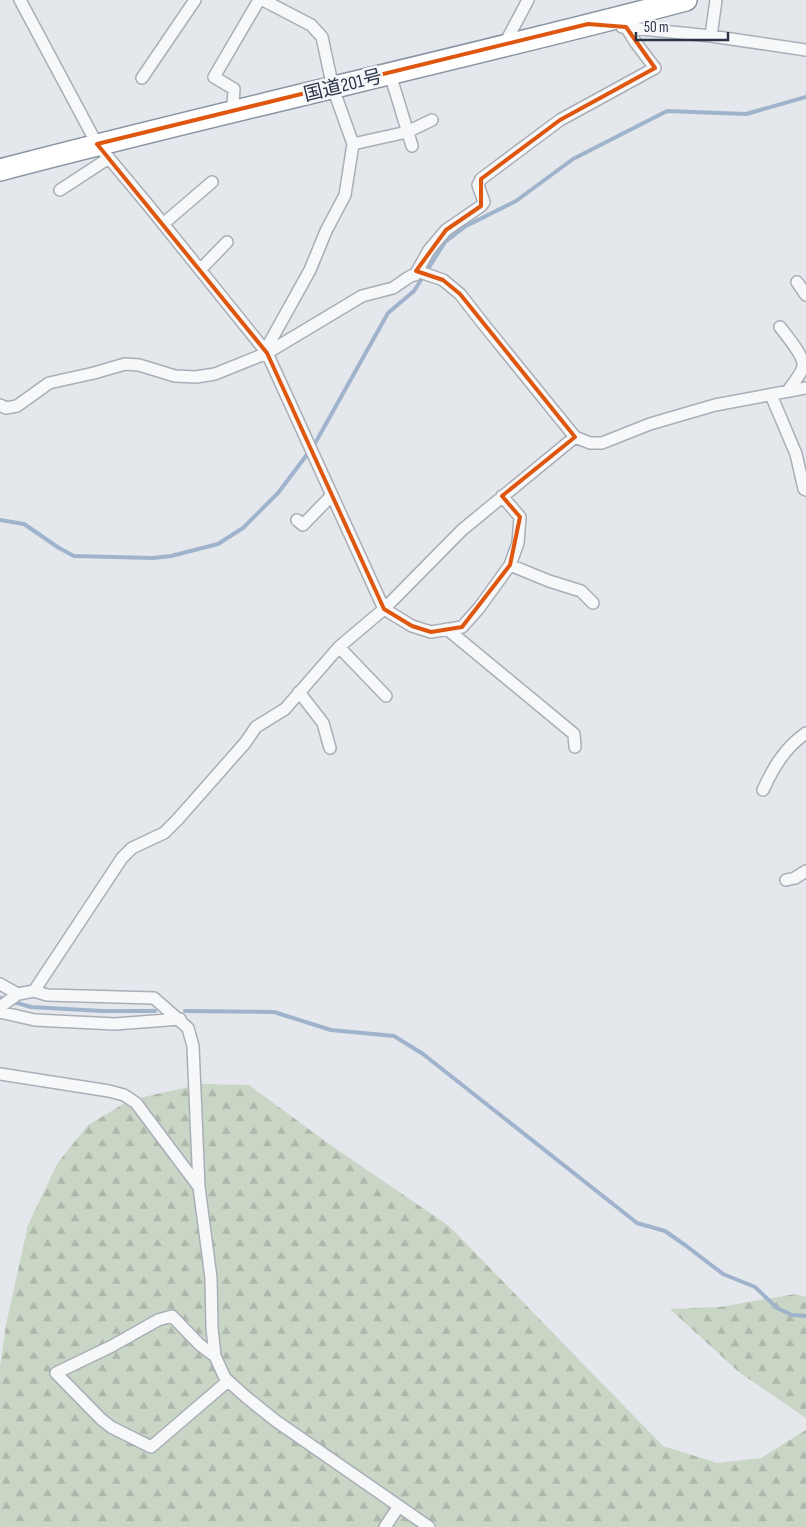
<svg xmlns="http://www.w3.org/2000/svg" width="806" height="1527" font-family="'Sofia Sans Condensed','Noto Sans JP',sans-serif">
  <style>
    .forest { fill: url(#forest-firs) }
    .lines { fill: none; stroke-linecap: round; stroke-linejoin: round }
    .stream { stroke: #9fb4cc; stroke-width: 4 }
    .street-casing { stroke: #a9aeb7; stroke-width: 14 }
    .highway-casing { stroke: #8b94a3; stroke-width: 24 }
    .street { stroke: #f7f8fa; stroke-width: 11 }
    .highway { stroke: #fff; stroke-width: 21 }
    .marked { fill: none; stroke: #df570f; stroke-width: 4; stroke-linejoin: round }
    .labels { text-anchor: middle; dominant-baseline: central; stroke-width: 5; stroke-linejoin: round; paint-order: stroke }
    .street-label { font-size: 19px; fill: #2b3445; stroke: #f4f6f9 }
  </style>
  <defs>
    <pattern id="forest-firs" width="22" height="20" patternUnits="userSpaceOnUse" patternTransform="scale(1.25)"><rect width="22" height="20" fill="#c9d6c5"/><path d="M5 1l3.5 6h-7zM16 11l3.5 6h-7z" fill="#adb8ab"/></pattern>
  </defs>
  <rect width="100%" height="100%" fill="#e4e7ec"/>
  <path class="forest" d="M 202,1084 L 249,1085 L 329,1144 L 449,1226 L 663,1446 L 717,1463 L 761,1458 L 806,1430 L 806,1527 L 0,1527 L 0,1367 L 6,1325 L 28,1225 L 57,1164 L 88,1125 L 130,1100 Z
    M 795,1294 L 806,1297 L 806,1418 L 740,1373 L 670,1309 L 720,1307 Z"/>
  <g class="lines">
    <path class="stream" d="M 313,447 L 388,313 L 414,291 L 445,242 L 466,226 L 516,201 L 573,159 L 667,111 L 746,114 L 806,97
      M 0,520 L 24,524 L 59,548 L 74,556 L 153,558 L 171,556 L 218,544 L 243,528 L 278,493 L 309,452
      M 0,998 L 31,1007 L 102,1011 L 155,1011
      M 185,1011 L 274,1012 L 331,1030 L 394,1036 L 423,1054 L 637,1223 L 665,1231 L 685,1245 L 723,1274 L 755,1287 L 777,1308 L 792,1315 L 806,1316"/>
    <g class="street-casing">
      <path id="street" d="M 20,0 L 97,144 L 148,205 L 267,353 L 384,609 L 412,626 L 431,632 L 462,627 L 479,608 L 510,565 L 518,543 L 520,517 L 502,496
        M 263,0 L 311,25 L 322,37 L 333,88 L 353,144 L 345,195 L 326,231 L 310,270 L 265,351
        M 622,27 L 711,36 L 806,50
        M 711,36 L 716,0
        M 503,47 L 528,0
        M 390,74 L 412,146
        M 142,78 L 195,0
        M 235,112 L 233,104 L 234,89 L 214,77 L 259,0
        M 353,144 L 407,132 L 432,120
        M 60,190 L 109,158
        M 163,224 L 212,182
        M 200,270 L 227,242
        M 415,275 L 429,250 L 446,230 L 481,206 L 484,202 L 478,185 L 481,179 L 560,120 L 655,68 L 636,43 L 626,27
        M 797,282 L 806,295
        M 780,327 C 786,335 803,355 803,364 C 804,371 791,386 788,391
        M 771,395 L 796,454 L 804,489 L 806,490
        M 0,405 L 6,408 L 17,406 L 49,383 L 94,373 L 125,364 L 139,365 L 175,376 L 196,377 L 215,374 L 267,353 L 362,296 L 393,288 L 409,277 L 420,272 L 443,280 L 460,294 L 485,326 L 575,437 L 590,443 L 602,443 L 650,424 L 715,405 L 806,388
        M 297,520 L 303,525 L 332,495
        M 510,565 L 549,581 L 581,591 L 593,603
        M 447,629 L 574,734 L 575,747
        M 339,647 L 386,696
        M 299,692 L 323,723 L 330,748
        M 763,790 C 774,766 785,748 806,733
        M 786,880 L 795,878 L 806,871
        M 0,984 L 18,994
        M 34,991 L 47,995 L 154,998 L 188,1028 L 193,1046 L 199,1187 L 211,1278 L 212,1328 L 215,1356 L 225,1378 L 246,1397 L 276,1421 L 429,1527
        M 0,1007 L 18,994 L 34,991 L 122,858 L 132,848 L 164,833 L 178,819 L 245,743 L 256,727 L 285,709 L 339,647 L 384,609 L 462,530 L 575,437
        M 0,1012 L 35,1020 L 115,1024 L 180,1019
        M 0,1074 L 109,1091 L 124,1095 L 136,1103 L 199,1187
        M 215,1356 L 200,1345 L 172,1316 L 158,1320 L 112,1346 L 56,1373 L 101,1419 L 111,1427 L 151,1447 L 228,1381
        M 385,1527 L 399,1506"/>
    </g>
    <g class="highway-casing">
      <path id="highway" d="M 0,170 C 228,110 458,60 686,0"/>
    </g>
    <use href="#street" class="street"/>
    <use href="#highway" class="highway"/>
  </g>
  <path class="marked" d="M 588,24 L 626,27 L 655,68 L 560,120 L 481,179 L 481,206 L 446,230 L 416,271 L 443,280 L 460,294 L 575,437 L 502,496 L 520,517 L 510,565 L 462,627 L 431,632 L 412,626 L 384,609 L 267,353 L 97,144 Z"/>
  <g class="labels">
    <g class="street-label">
      <text transform="translate(343 86) rotate(-14)">国道201号</text>
    </g>
  </g>
  <path d="M636 32v8h92v-8" fill="none" stroke="#2b3445" stroke-width="2.5"/>
  <text x="644" y="32" font-size="15" fill="#2b3445" stroke="#f4f6f9" stroke-width="4" paint-order="stroke">50 m</text>
</svg>
